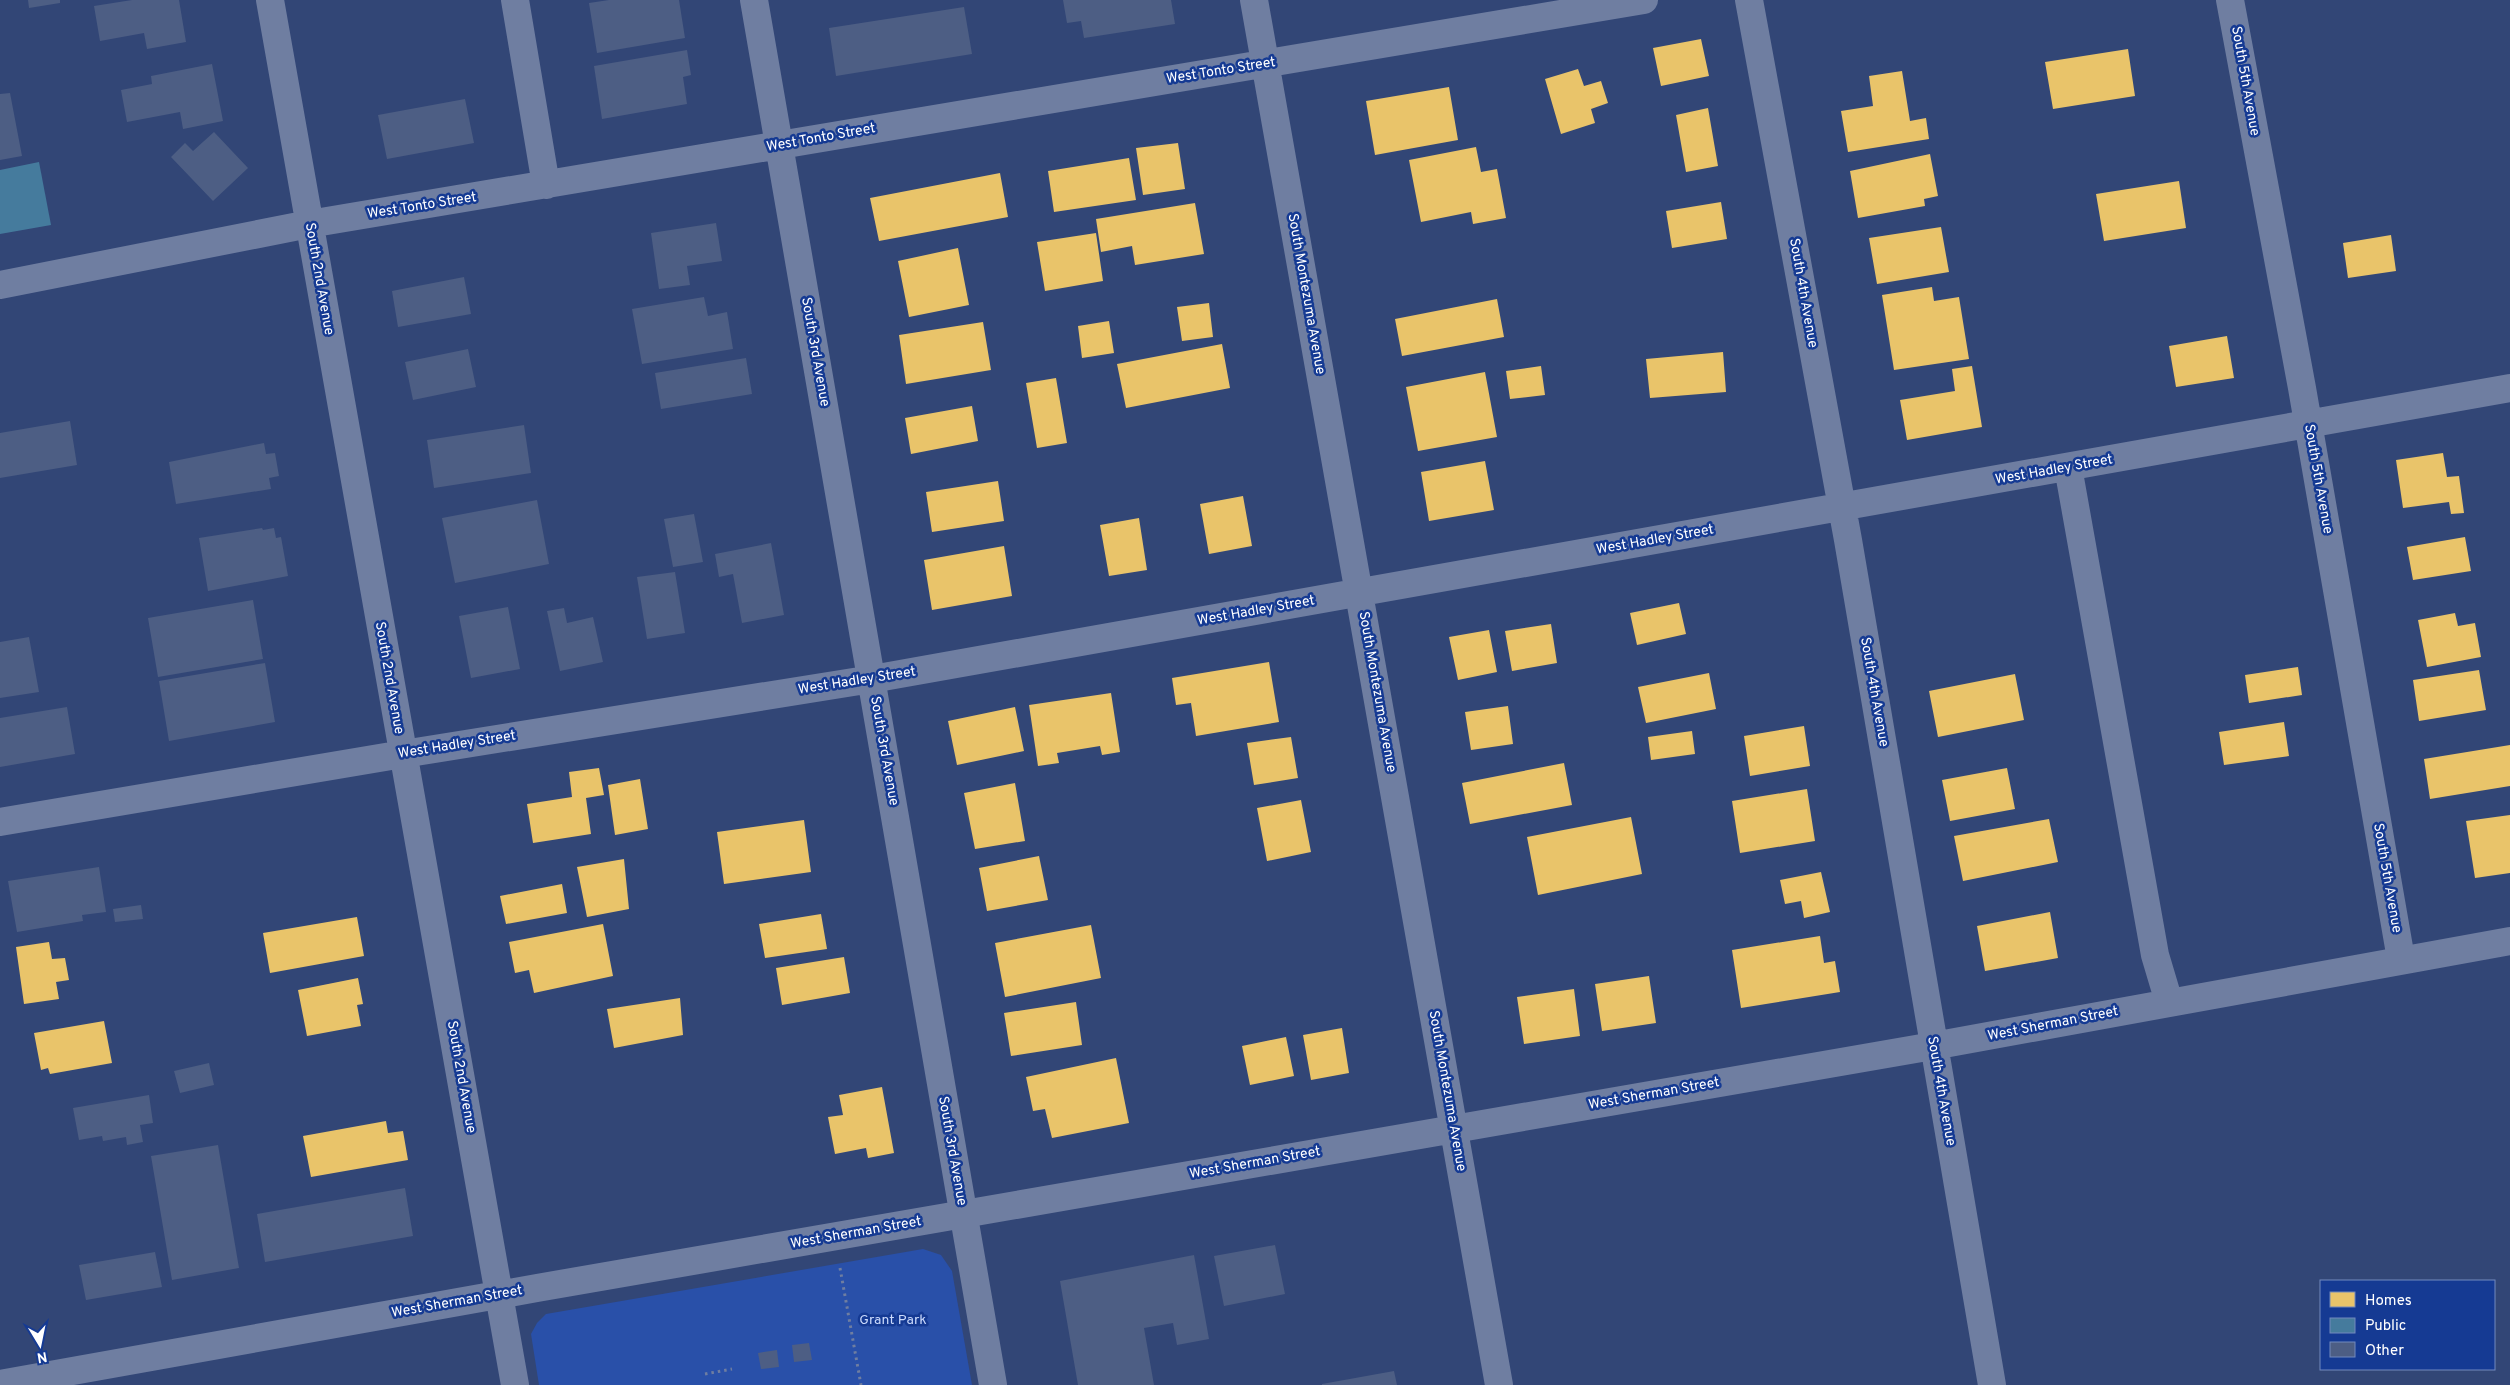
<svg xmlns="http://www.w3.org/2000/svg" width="2510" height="1385" font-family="Overpass,sans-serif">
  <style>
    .green { fill: #2950a9 }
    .homes { fill: #e9c46a }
    .public { fill: #457b9d }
    .building { fill: #4d5e84 }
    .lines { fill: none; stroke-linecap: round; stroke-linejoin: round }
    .path { stroke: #6f7ea1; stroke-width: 3; stroke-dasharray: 2.5 4; stroke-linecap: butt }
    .minor { stroke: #6f7ea1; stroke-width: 28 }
    .labels { text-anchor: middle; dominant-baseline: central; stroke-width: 5; stroke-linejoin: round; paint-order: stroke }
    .street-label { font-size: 14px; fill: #fff; stroke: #153a93 }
    .park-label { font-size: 14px; fill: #cbdafc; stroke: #153a93 }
  </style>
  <rect width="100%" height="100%" fill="#324676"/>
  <path class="green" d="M 923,1249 L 941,1255 L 952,1271 L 972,1385 L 539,1385 L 531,1334 L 537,1323 L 546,1314 Z"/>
  <path class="homes" d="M 1701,39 L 1709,76 L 1661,86 L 1653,48 Z
    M 2128,49 L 2135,96 L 2053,109 L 2045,62 Z
    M 1578,69 L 1584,86 L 1601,81 L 1608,103 L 1591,109 L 1595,123 L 1561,134 L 1545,79 Z
    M 1902,71 L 1910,121 L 1926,118 L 1929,139 L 1848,152 L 1841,111 L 1873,106 L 1869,76 Z
    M 1449,87 L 1458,140 L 1375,155 L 1366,101 Z
    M 1708,108 L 1718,166 L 1686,172 L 1676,115 Z
    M 1178,143 L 1185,189 L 1143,195 L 1136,148 Z
    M 1476,147 L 1481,172 L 1497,169 L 1506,218 L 1473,224 L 1471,212 L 1421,222 L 1409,160 Z
    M 1930,154 L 1938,196 L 1924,199 L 1925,206 L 1858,218 L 1850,171 Z
    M 1129,158 L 1136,200 L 1054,212 L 1048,171 Z
    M 1000,173 L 1008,217 L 879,241 L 870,198 Z
    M 2179,181 L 2186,228 L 2104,241 L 2096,194 Z
    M 1721,202 L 1727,239 L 1672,248 L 1666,211 Z
    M 1195,203 L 1204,254 L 1135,265 L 1132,246 L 1101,252 L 1096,219 Z
    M 1941,227 L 1949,272 L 1877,284 L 1869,238 Z
    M 1096,233 L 1103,281 L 1045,291 L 1037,242 Z
    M 2391,235 L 2396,271 L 2348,278 L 2343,243 Z
    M 958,248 L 969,305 L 909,317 L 898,261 Z
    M 1932,287 L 1934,301 L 1959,297 L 1969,359 L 1894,370 L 1882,295 Z
    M 1497,299 L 1504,337 L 1402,356 L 1395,319 Z
    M 1209,303 L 1213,337 L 1182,341 L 1177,307 Z
    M 1109,321 L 1114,353 L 1082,358 L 1078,326 Z
    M 983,322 L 991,370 L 906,384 L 899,335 Z
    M 2227,336 L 2234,378 L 2176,387 L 2169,346 Z
    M 1222,344 L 1230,388 L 1126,408 L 1117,364 Z
    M 1723,352 L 1726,392 L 1650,398 L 1646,359 Z
    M 1541,366 L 1545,395 L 1510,399 L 1506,371 Z
    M 1972,366 L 1982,427 L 1907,440 L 1900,400 L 1955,391 L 1952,369 Z
    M 1485,372 L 1497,437 L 1418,451 L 1406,387 Z
    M 1056,378 L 1067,443 L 1037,448 L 1026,383 Z
    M 972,406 L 978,441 L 911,454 L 905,418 Z
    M 2443,453 L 2447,477 L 2459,476 L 2464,513 L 2451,514 L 2449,502 L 2403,508 L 2396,460 Z
    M 1485,461 L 1494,510 L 1429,521 L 1421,472 Z
    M 998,481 L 1004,521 L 932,532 L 926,492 Z
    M 1243,496 L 1252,546 L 1209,554 L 1200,504 Z
    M 1139,518 L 1147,570 L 1109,576 L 1100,525 Z
    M 2465,537 L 2471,571 L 2413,580 L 2407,547 Z
    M 1004,546 L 1012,596 L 932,610 L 924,560 Z
    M 1679,603 L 1686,634 L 1637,645 L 1630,613 Z
    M 2455,613 L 2458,626 L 2475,623 L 2481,657 L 2427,667 L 2418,620 Z
    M 1551,624 L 1557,663 L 1512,671 L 1505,631 Z
    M 1489,630 L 1497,672 L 1458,680 L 1449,637 Z
    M 1269,662 L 1279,722 L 1196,736 L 1191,703 L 1176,705 L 1172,678 Z
    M 2298,667 L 2302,695 L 2249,703 L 2245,675 Z
    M 2479,670 L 2486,710 L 2419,721 L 2413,680 Z
    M 1709,673 L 1716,709 L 1646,723 L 1638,687 Z
    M 2015,674 L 2024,720 L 1938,737 L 1929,691 Z
    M 1111,693 L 1120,752 L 1102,755 L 1100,746 L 1057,753 L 1059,763 L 1038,766 L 1029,705 Z
    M 1508,706 L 1513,744 L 1471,750 L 1465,712 Z
    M 1015,707 L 1024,751 L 957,765 L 948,721 Z
    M 2284,722 L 2289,756 L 2224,765 L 2219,732 Z
    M 1804,726 L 1810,766 L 1750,776 L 1744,736 Z
    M 1692,731 L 1695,754 L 1651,760 L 1648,737 Z
    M 1291,737 L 1298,778 L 1254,785 L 1247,743 Z
    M 2510,745 L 2510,786 L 2430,799 L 2424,759 Z
    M 1564,763 L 1572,805 L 1470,824 L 1462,783 Z
    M 599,768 L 604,795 L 586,798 L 591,834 L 533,843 L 527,804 L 572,797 L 569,772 Z
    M 2007,768 L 2015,809 L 1950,821 L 1942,780 Z
    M 640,779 L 648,829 L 615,835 L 608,785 Z
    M 1015,783 L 1025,841 L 975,849 L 964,793 Z
    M 1807,789 L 1815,841 L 1740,853 L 1732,801 Z
    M 1301,800 L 1311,852 L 1267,861 L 1257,808 Z
    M 2510,815 L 2510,873 L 2475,878 L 2466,821 Z
    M 1631,817 L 1642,874 L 1538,895 L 1527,837 Z
    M 2049,819 L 2058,862 L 1963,881 L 1954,836 Z
    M 804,820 L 811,872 L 724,884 L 717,832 Z
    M 1039,856 L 1048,900 L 987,911 L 979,868 Z
    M 624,859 L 629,909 L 587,917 L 577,867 Z
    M 1821,872 L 1830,912 L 1804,918 L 1801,901 L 1785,904 L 1780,880 Z
    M 562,884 L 567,913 L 506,924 L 500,896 Z
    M 2050,912 L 2058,958 L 1985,971 L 1977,926 Z
    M 821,914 L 827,949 L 765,958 L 759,924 Z
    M 357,917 L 364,956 L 270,973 L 263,933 Z
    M 603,924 L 613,976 L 534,993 L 529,970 L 515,973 L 509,942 Z
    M 1091,925 L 1101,978 L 1005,997 L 995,943 Z
    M 1820,936 L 1824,963 L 1835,961 L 1840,992 L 1741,1008 L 1732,950 Z
    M 49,942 L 52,959 L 65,958 L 69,980 L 56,982 L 59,999 L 24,1004 L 16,947 Z
    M 844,957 L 850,993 L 782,1005 L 776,968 Z
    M 1649,976 L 1656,1023 L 1602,1031 L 1595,984 Z
    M 358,978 L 363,1004 L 357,1005 L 361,1026 L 307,1036 L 298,990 Z
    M 1574,989 L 1580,1036 L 1524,1044 L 1517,997 Z
    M 680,998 L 683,1035 L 614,1048 L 607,1009 Z
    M 1076,1002 L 1082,1045 L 1011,1056 L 1004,1013 Z
    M 104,1021 L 112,1063 L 50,1074 L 48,1068 L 41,1070 L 34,1033 Z
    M 1342,1028 L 1349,1073 L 1311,1080 L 1303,1035 Z
    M 1286,1037 L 1294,1076 L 1250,1085 L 1242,1046 Z
    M 1116,1058 L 1129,1123 L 1052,1138 L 1045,1109 L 1033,1111 L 1026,1077 Z
    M 882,1087 L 894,1153 L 868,1158 L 866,1148 L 835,1154 L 828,1117 L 843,1115 L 839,1095 Z
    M 386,1121 L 388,1133 L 403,1131 L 408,1160 L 311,1177 L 303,1136 Z"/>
  <path class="public" d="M 39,162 L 51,225 L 0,234 L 0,170 Z"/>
  <path class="building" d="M 28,0 L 60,0 L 60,3 L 29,8 Z
    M 132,0 L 179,0 L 186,42 L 147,49 L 144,33 L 100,41 L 94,6 Z
    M 609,0 L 679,0 L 685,38 L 597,53 L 589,3 Z
    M 1063,0 L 1171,0 L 1175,24 L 1084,38 L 1081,21 L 1067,23 Z
    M 964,7 L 972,54 L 836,76 L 829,28 Z
    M 687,50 L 691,75 L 683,77 L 687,104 L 602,119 L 594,66 Z
    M 212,64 L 223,121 L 183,129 L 180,112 L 127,122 L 121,90 L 152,84 L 151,76 Z
    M 10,93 L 22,156 L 0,160 L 0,94 Z
    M 465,99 L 474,143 L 387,159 L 378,115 Z
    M 214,132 L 248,168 L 213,201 L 171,157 L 185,143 L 193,151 Z
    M 716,223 L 722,261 L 687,266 L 690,285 L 659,289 L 651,233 Z
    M 464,277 L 471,314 L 398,327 L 392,291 Z
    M 704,297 L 708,316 L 727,312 L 733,349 L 642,364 L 632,309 Z
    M 468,349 L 476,387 L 413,400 L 405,362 Z
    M 746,358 L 752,394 L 661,409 L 655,373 Z
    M 70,421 L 77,465 L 0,478 L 0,433 Z
    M 524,425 L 531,473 L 434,488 L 427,440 Z
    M 264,443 L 266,454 L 275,453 L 279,476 L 269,478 L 271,489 L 176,504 L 169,462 Z
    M 537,500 L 549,564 L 455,583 L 442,518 Z
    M 694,514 L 703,562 L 673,567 L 664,519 Z
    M 262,528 L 263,530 L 274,528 L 276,538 L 281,537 L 288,576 L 208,591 L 199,538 Z
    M 771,543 L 784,615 L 742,623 L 733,574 L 719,577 L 715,554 Z
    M 675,572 L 685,633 L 647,639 L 637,577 Z
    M 253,600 L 263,659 L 158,677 L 148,618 Z
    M 508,607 L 520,669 L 471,678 L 459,616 Z
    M 564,608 L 567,623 L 593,617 L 603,662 L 560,671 L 547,611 Z
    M 29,637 L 39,692 L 0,698 L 0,642 Z
    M 265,663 L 275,722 L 169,741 L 159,681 Z
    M 67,707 L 75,754 L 0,767 L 0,718 Z
    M 99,867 L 106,912 L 82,915 L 83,921 L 17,932 L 8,881 Z
    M 141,905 L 143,919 L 115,922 L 113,909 Z
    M 209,1063 L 214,1085 L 180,1093 L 174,1071 Z
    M 149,1095 L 153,1123 L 140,1125 L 143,1142 L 127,1145 L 126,1137 L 103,1141 L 102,1136 L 79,1140 L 73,1108 Z
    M 218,1145 L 239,1268 L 172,1280 L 151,1156 Z
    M 405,1188 L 413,1236 L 265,1262 L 257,1214 Z
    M 1275,1245 L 1285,1294 L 1224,1306 L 1214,1256 Z
    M 155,1252 L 162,1287 L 86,1300 L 79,1265 Z
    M 1194,1255 L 1209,1339 L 1177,1345 L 1173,1323 L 1144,1328 L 1154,1385 L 1078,1385 L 1060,1281 Z
    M 809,1343 L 812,1360 L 794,1362 L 792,1345 Z
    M 777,1350 L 779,1367 L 761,1369 L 758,1353 Z
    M 1394,1371 L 1397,1385 L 1322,1385 L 1322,1384 Z"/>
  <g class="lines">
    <path class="path" d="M 840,1268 L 861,1385
      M 705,1374 L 732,1369"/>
    <path class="minor" d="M 270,0 L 515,1385
      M 515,0 L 546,185
      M 754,0 L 993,1385
      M 1254,0 L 1499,1385
      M 1749,0 L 1848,540 L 1992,1385
      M 2230,0 L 2302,388 L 2401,959
      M 0,285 L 309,224 L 1644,0
      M 2068,467 L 2155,955 L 2169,1002
      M 0,822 L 403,754 L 872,679 L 2510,388
      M 0,1384 L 537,1288 L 1933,1046 L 2510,941"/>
  </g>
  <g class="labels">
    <g class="street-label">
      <text transform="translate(1221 71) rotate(-9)">West Tonto Street</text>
      <text transform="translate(2245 81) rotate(80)">South 5th Avenue</text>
      <text transform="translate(821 138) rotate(-10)">West Tonto Street</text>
      <text transform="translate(422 206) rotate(-9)">West Tonto Street</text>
      <text transform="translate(319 279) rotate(80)">South 2nd Avenue</text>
      <text transform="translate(1803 293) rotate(80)">South 4th Avenue</text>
      <text transform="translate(1306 294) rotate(80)">South Montezuma Avenue</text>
      <text transform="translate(815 352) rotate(80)">South 3rd Avenue</text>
      <text transform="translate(2054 470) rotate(-10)">West Hadley Street</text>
      <text transform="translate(2318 479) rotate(80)">South 5th Avenue</text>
      <text transform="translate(1655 540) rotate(-10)">West Hadley Street</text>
      <text transform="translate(1256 611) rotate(-10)">West Hadley Street</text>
      <text transform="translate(389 678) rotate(80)">South 2nd Avenue</text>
      <text transform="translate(857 681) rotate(-9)">West Hadley Street</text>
      <text transform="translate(1377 692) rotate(80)">South Montezuma Avenue</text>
      <text transform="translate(1874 692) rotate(80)">South 4th Avenue</text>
      <text transform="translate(457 745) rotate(-9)">West Hadley Street</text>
      <text transform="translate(884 751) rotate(80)">South 3rd Avenue</text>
      <text transform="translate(2387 878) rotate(80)">South 5th Avenue</text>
      <text transform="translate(2053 1024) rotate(-11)">West Sherman Street</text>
      <text transform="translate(461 1077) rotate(80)">South 2nd Avenue</text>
      <text transform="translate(1447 1091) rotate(80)">South Montezuma Avenue</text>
      <text transform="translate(1941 1091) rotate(80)">South 4th Avenue</text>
      <text transform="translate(1654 1094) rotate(-10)">West Sherman Street</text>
      <text transform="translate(952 1151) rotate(80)">South 3rd Avenue</text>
      <text transform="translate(1255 1163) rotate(-10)">West Sherman Street</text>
      <text transform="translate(856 1233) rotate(-10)">West Sherman Street</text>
      <text transform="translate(457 1302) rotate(-10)">West Sherman Street</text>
    </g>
    <g class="park-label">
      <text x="893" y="1320">Grant Park</text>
    </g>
  </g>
  <rect x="2320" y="1280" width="175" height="90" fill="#153a93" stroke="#7389be"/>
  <rect x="2330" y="1292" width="25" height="15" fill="#e9c46a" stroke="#7389be"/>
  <text x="2365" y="1305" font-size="15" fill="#ffffff">Homes</text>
  <rect x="2330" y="1318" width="25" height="15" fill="#457b9d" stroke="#7389be"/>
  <text x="2365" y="1330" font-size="15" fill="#ffffff">Public</text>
  <rect x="2330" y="1342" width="25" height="15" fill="#4d5e84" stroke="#7389be"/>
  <text x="2365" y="1355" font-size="15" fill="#ffffff">Other</text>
  <g transform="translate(40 1345) rotate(170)" stroke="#153a93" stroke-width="4" paint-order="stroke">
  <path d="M0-4L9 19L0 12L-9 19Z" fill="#ffffff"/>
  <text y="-8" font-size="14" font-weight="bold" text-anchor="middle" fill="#ffffff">N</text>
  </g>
</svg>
